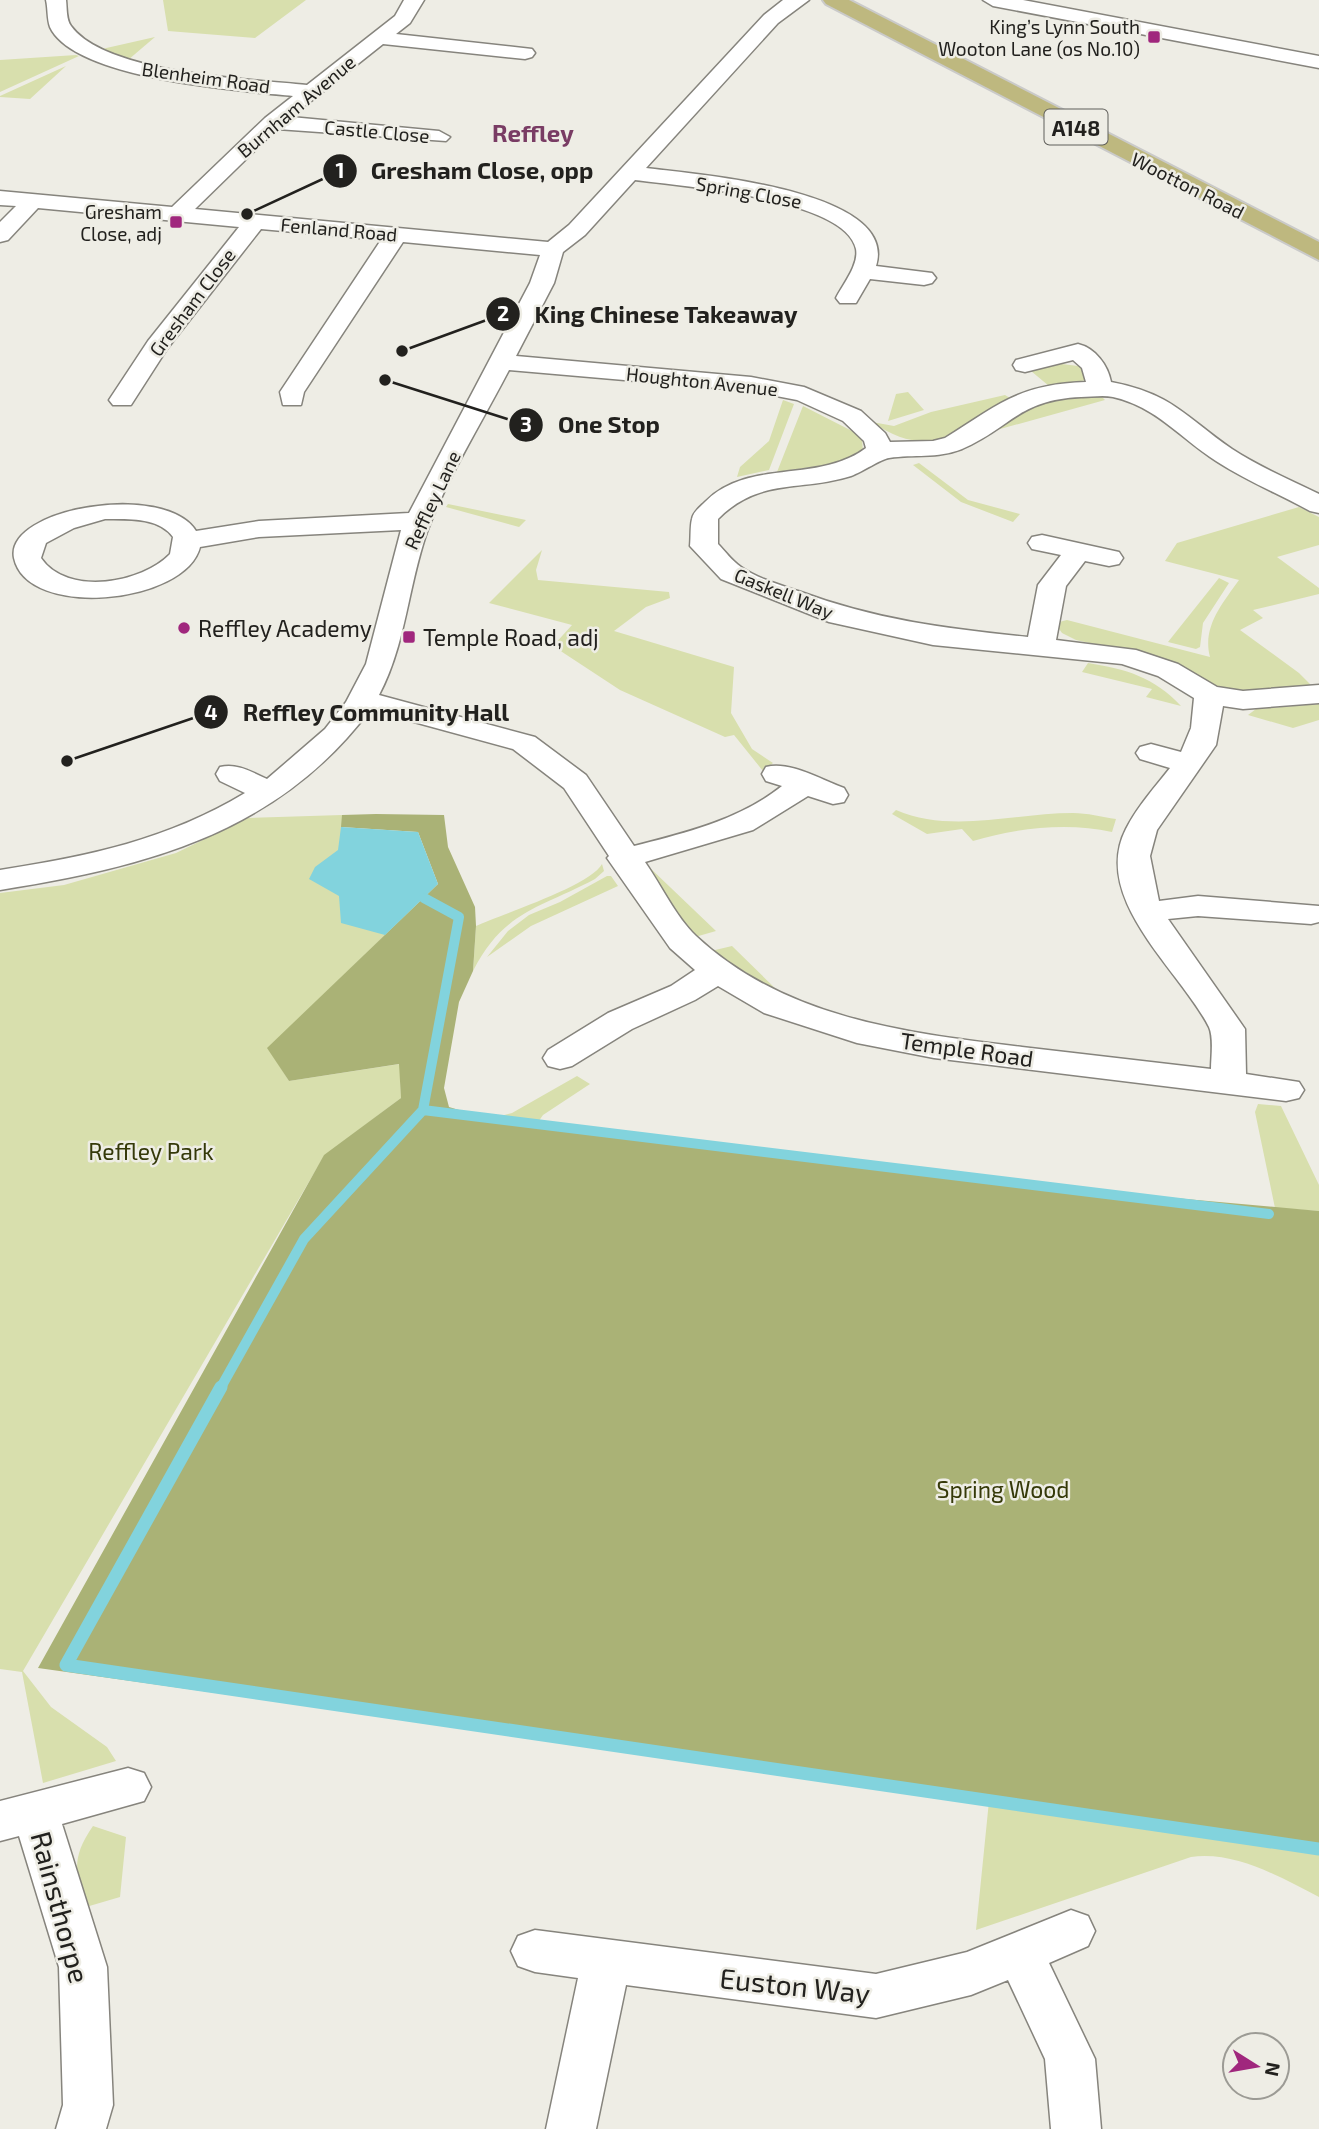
<svg xmlns="http://www.w3.org/2000/svg" width="1319" height="2129" font-family="'Exo 2',sans-serif">
  <style>
    .green { fill: #d8dfad }
    .forest { fill: #aab276 }
    .water { fill: #82d3dd }
    .lines { fill: none; stroke-linecap: round; stroke-linejoin: round }
    .stream-far1 { stroke: #82d3dd; stroke-width: 10 }
    .stream { stroke: #82d3dd; stroke-width: 13 }
    .minor-casing { stroke: #86847d; stroke-width: 3 }
    .major-casing { stroke: #cacac9; stroke-width: 4 }
    .minor { fill: #fff; fill-rule: evenodd }
    .major { fill: #beb87f; fill-rule: evenodd }
    .poi-dot { fill: #a0277d; stroke: #eeede5; stroke-width: 2.5 }
    .labels { text-anchor: middle; dominant-baseline: central; stroke-width: 5; stroke-linejoin: round; paint-order: stroke }
    .far-poi-label { font-size: 19px; fill: #22211e; stroke: #eeede5; text-anchor: end }
    .far-street-label { font-size: 19px; fill: #22211e; stroke: #eeede5 }
    .shield { fill: #eeede5; stroke: #5f5e5a; stroke-width: 2 }
    .shield-label { font-size: 21px; font-weight: bold; fill: #22211e }
    .poi-label { font-size: 23px; fill: #22211e; stroke: #eeede5; text-anchor: start }
    .street-label { font-size: 23px; fill: #22211e; stroke: #eeede5 }
    .park-label { font-size: 23px; fill: #353909; stroke: #eeede5 }
    .far-district-label { font-size: 24px; font-weight: bold; fill: #793c64; stroke: #eeede5 }
    .near-street-label { font-size: 28px; fill: #22211e; stroke: #eeede5 }
    .leader { fill: none; stroke: #22211e; stroke-width: 2.5 }
    .callout-dot { fill: #22211e; stroke: #eeede5; stroke-width: 2.5 }
    .mark-label { font-size: 21px; text-anchor: middle; font-weight: bold; fill: #fff }
    .callout-label { font-size: 24px; text-anchor: middle; font-weight: bold; fill: #22211e; stroke: #eeede5; stroke-width: 5; stroke-linejoin: round; paint-order: stroke }
  </style>
  <rect width="100%" height="100%" fill="#eeede5"/>
  <path class="green" d="M 163,0 L 306,0 L 255,38 L 168,31 Z
    M 155,37 L 128,60 L 102,49 Z
    M 76,55 L 79,56 L 0,92 L 0,60 Z
    M 66,66 L 30,99 L 0,97 L 0,96 Z
    M 1062,364 L 1086,367 L 1087,380 L 1049,386 L 1031,371 Z
    M 908,392 L 924,410 L 888,421 L 896,394 Z
    M 1097,392 L 1105,400 L 993,431 L 1022,406 Z
    M 1005,395 L 1010,398 C 960,432 930,462 872,422 L 894,426 L 931,412 Z
    M 783,400 L 794,404 L 769,470 L 737,477 L 740,467 L 769,441 Z
    M 803,406 L 856,433 L 862,439 L 863,451 L 853,461 L 777,472 Z
    M 919,463 L 968,500 L 1020,514 L 1013,522 L 961,502 L 913,465 Z
    M 448,504 L 526,520 L 519,527 L 446,507 Z
    M 1299,507 L 1319,517 L 1319,545 L 1277,557 L 1319,588 L 1319,594 L 1253,610 L 1263,618 L 1240,630 L 1299,673 L 1313,687 L 1264,693 L 1218,690 L 1157,658 L 1076,640 L 1062,633 L 1055,623 L 1067,620 L 1210,657 C 1202,627 1222,604 1239,580 L 1165,561 L 1177,543 Z
    M 542,550 L 536,570 L 538,580 L 669,592 L 670,598 L 646,607 L 614,631 L 734,667 L 731,713 L 752,749 L 773,763 L 763,771 L 734,735 L 725,737 L 620,690 L 553,646 L 572,625 L 489,603 Z
    M 1219,578 L 1229,583 L 1203,623 L 1200,647 L 1196,649 L 1168,642 Z
    M 1088,663 C 1126,669 1154,677 1181,706 L 1146,697 L 1152,689 L 1082,672 Z
    M 1319,704 L 1319,720 L 1293,728 L 1248,715 L 1256,709 Z
    M 896,810 C 951,834 1015,813 1073,813 C 1087,813 1102,817 1116,819 L 1112,832 C 1067,822 1017,828 973,841 L 962,829 L 927,834 L 892,814 Z
    M 342,815 L 342,827 L 438,884 L 268,1048 L 289,1081 L 400,1064 L 401,1098 L 324,1156 L 23,1671 L 51,1707 L 107,1747 L 116,1761 L 43,1783 L 22,1672 L 0,1669 L 0,893 L 64,885 L 176,853 L 248,818 Z
    M 602,864 L 604,871 L 595,879 C 541,908 504,910 473,971 L 476,926 C 502,914 590,886 602,864 Z
    M 648,866 L 716,931 L 695,937 L 680,921 L 648,870 Z
    M 607,876 L 611,876 L 618,886 L 531,926 L 487,957 L 508,931 L 529,915 L 560,902 Z
    M 732,946 L 781,994 L 711,951 Z
    M 577,1076 L 590,1084 L 543,1115 L 536,1125 L 489,1119 L 512,1113 Z
    M 1258,1104 L 1281,1106 L 1319,1185 L 1319,1211 L 1275,1208 L 1255,1112 Z
    M 989,1801 L 1319,1853 L 1319,1897 C 1280,1877 1236,1851 1191,1857 L 976,1930 Z
    M 93,1826 L 126,1837 L 120,1897 L 86,1907 C 75,1872 71,1858 93,1826 Z"/>
  <path class="forest" d="M 376,814 L 444,815 L 448,847 L 475,907 L 476,926 L 473,971 L 459,1002 L 444,1088 L 449,1107 L 489,1119 L 738,1153 L 829,1156 L 1108,1192 L 1319,1211 L 1319,1853 L 989,1801 L 38,1668 L 324,1155 L 401,1098 L 399,1064 L 289,1081 L 267,1048 L 438,884 L 418,832 L 341,827 L 342,815 Z"/>
  <path class="water" d="M 341,827 L 418,832 L 438,884 L 385,935 L 341,923 L 339,896 L 309,879 L 315,867 L 338,850 Z"/>
  <g class="lines">
    <path class="stream-far1" d="M 423,1110 L 1269,1214
      M 220,1389 L 304,1239 L 423,1110 L 459,917 L 424,898"/>
    <path class="stream" d="M 221,1387 L 66,1665 L 1319,1849"/>
    <g class="minor-casing">
      <path id="minor" d="M 46,0 L 66,0 C 67,8 66,20 71,26 C 106,74 250,79 307,85 L 395,16 L 404,0 L 424,0 L 410,23 L 396,34 L 532,49 L 535,53 L 532,57 L 525,59 L 383,44 L 291,117 L 439,131 L 450,137 L 446,141 L 277,129 L 195,209 L 548,242 L 569,225 L 764,15 L 783,0 L 809,0 L 778,23 L 646,168 C 692,174 900,189 876,266 L 932,273 L 936,278 L 932,283 L 924,285 L 870,279 L 856,303 L 840,303 L 836,298 C 843,284 859,265 856,249 C 845,198 679,186 635,180 L 585,235 L 563,252 L 554,283 L 516,356 L 751,377 L 804,387 L 861,411 L 885,433 L 890,442 L 933,441 L 945,438 C 999,404 1020,384 1086,382 L 1082,368 L 1073,360 L 1025,372 L 1016,370 L 1013,365 L 1016,360 L 1078,344 C 1095,348 1108,365 1111,382 C 1173,394 1184,416 1232,449 C 1259,467 1291,480 1319,494 L 1319,513 L 1310,511 C 1279,494 1245,480 1216,461 C 1180,438 1157,407 1113,397 C 1103,395 1091,397 1081,397 C 1018,400 1012,427 962,449 C 937,459 914,454 889,458 C 881,459 862,472 851,476 C 801,492 759,477 718,519 L 718,544 C 725,551 732,561 741,567 C 758,579 781,585 801,592 C 876,620 949,629 1028,637 L 1038,585 L 1061,555 L 1032,549 L 1028,543 L 1032,537 L 1042,535 L 1119,552 L 1123,558 L 1119,564 L 1109,566 L 1085,561 L 1066,586 L 1056,640 L 1136,650 L 1178,664 L 1217,687 L 1243,691 L 1319,685 L 1319,703 L 1243,709 L 1223,706 L 1216,745 L 1157,830 L 1150,856 L 1159,901 L 1198,896 L 1319,906 L 1319,922 L 1311,924 L 1198,916 L 1168,919 L 1245,1029 L 1246,1074 L 1299,1082 L 1304,1090 L 1299,1098 L 1286,1101 L 934,1058 L 857,1043 L 764,1013 L 718,986 L 695,1000 L 632,1029 L 572,1066 L 560,1069 L 548,1066 L 543,1058 L 548,1050 L 608,1013 L 671,986 L 695,970 L 670,948 L 607,858 L 609,856 L 564,788 L 513,749 L 370,710 C 277,834 145,867 0,890 L 0,870 C 89,856 167,840 245,793 L 220,781 L 216,774 L 220,767 C 238,763 251,772 267,779 L 325,729 L 346,702 L 366,664 L 401,530 L 259,537 L 200,547 C 186,604 27,620 14,558 C 4,508 165,481 196,531 L 259,521 L 409,513 L 530,283 L 540,255 L 403,242 L 304,392 L 301,405 L 283,405 L 280,392 L 381,240 L 261,229 L 167,349 L 131,405 L 113,405 L 109,400 L 148,341 L 239,227 L 38,208 L 8,240 L 0,242 L 0,222 L 16,206 L 0,205 L 0,191 L 172,207 L 265,118 L 293,96 C 241,91 74,79 50,27 C 47,19 48,8 46,0 ZM 509,370 L 751,391 L 797,400 L 843,421 L 864,441 L 866,448 C 818,484 748,458 705,502 C 700,507 693,512 692,519 C 690,527 691,537 690,546 L 721,579 L 829,622 L 933,645 L 1122,664 L 1158,676 L 1194,698 L 1191,728 L 1181,752 L 1151,744 L 1140,747 L 1136,753 L 1140,759 L 1170,768 C 1155,787 1137,807 1126,829 C 1090,899 1181,971 1209,1027 C 1214,1038 1211,1057 1211,1069 C 1148,1062 1085,1054 1022,1047 C 907,1033 785,1019 696,936 C 676,917 661,885 645,862 L 753,830 L 808,796 L 833,804 L 844,802 L 848,795 L 844,788 C 821,780 791,761 766,767 L 762,774 L 766,781 L 782,786 C 739,820 685,833 634,846 L 586,775 L 535,737 L 379,695 C 406,644 408,586 427,532 C 447,478 482,422 509,370 ZM 105,519 C 127,519 159,517 173,537 L 170,554 C 142,583 68,597 41,558 L 46,543 L 74,528 Z
        M 983,0 L 1023,0 L 1319,56 L 1319,68 L 993,6 Z
        M 128,1768 L 144,1773 L 151,1787 L 144,1801 L 62,1824 L 107,1967 L 113,2105 L 106,2129 L 56,2129 L 63,2105 L 59,1967 L 19,1836 L 0,1841 L 0,1801 Z
        M 1071,1910 L 1088,1916 L 1095,1931 L 1088,1946 L 1049,1963 L 1095,2059 L 1101,2129 L 1051,2129 L 1045,2059 L 1008,1980 L 971,1995 L 876,2018 L 626,1985 L 596,2129 L 546,2129 L 578,1978 L 535,1972 L 518,1966 L 511,1951 L 518,1936 L 535,1930 L 876,1974 L 967,1952 Z"/>
    </g>
    <g class="major-casing">
      <path id="major" d="M 823,0 L 849,0 L 1319,242 L 1319,260 L 826,4 Z"/>
    </g>
    <use href="#minor" class="minor"/>
    <use href="#major" class="major"/>
  </g>
  <g class="poi-dot">
    <rect x="1147" y="30" width="14" height="14" rx="3.5"/>
    <rect x="169" y="215" width="14" height="14" rx="3.5"/>
    <circle cx="184" cy="628" r="7"/>
    <rect x="402" y="630" width="14" height="14" rx="3.5"/>
  </g>
  <g class="labels">
    <g class="far-poi-label">
      <text x="1140" y="26">King’s Lynn South<tspan x="1140" dy="22">Wooton Lane (os No.10)</tspan></text>
      <text x="162" y="211">Gresham<tspan x="162" dy="22">Close, adj</tspan></text>
    </g>
    <g class="far-street-label">
      <text transform="translate(206 77) rotate(8)">Blenheim Road</text>
      <text transform="translate(296 106) rotate(-40)">Burnham Avenue</text>
      <text transform="translate(377 131) rotate(5)">Castle Close</text>
      <text transform="translate(1188 185) rotate(27)">Wootton Road</text>
      <text transform="translate(749 192) rotate(10)">Spring Close</text>
      <text transform="translate(339 229) rotate(5)">Fenland Road</text>
      <text transform="translate(192 302) rotate(-53)">Gresham Close</text>
      <text transform="translate(702 381) rotate(6)">Houghton Avenue</text>
      <text transform="translate(432 500) rotate(-65)">Reffley Lane</text>
      <text transform="translate(784 593) rotate(22)">Gaskell Way</text>
    </g>
    <rect class="shield" x="1044.5" y="109.5" width="63" height="35" rx="5"/>
    <g class="shield-label">
      <text x="1076" y="127">A148</text>
    </g>
    <g class="poi-label">
      <text x="198" y="628">Reffley Academy</text>
      <text x="423" y="637">Temple Road, adj</text>
    </g>
    <g class="street-label">
      <text transform="translate(967 1049) rotate(8)">Temple Road</text>
    </g>
    <g class="park-label">
      <text x="151" y="1151">Reffley Park</text>
      <text x="1003" y="1489">Spring Wood</text>
    </g>
    <g class="far-district-label">
      <text x="533" y="132">Reffley</text>
    </g>
    <g class="near-street-label">
      <text transform="translate(61 1907) rotate(75)">Rainsthorpe</text>
      <text transform="translate(795 1985) rotate(6)">Euston Way</text>
    </g>
  </g>
  <path class="leader" d="M247 214L340 171M402 351L503 314M385 380L526 425M67 761L211 712"/>
  <g class="callout-dot">
    <circle cx="247" cy="214" r="7"/>
    <circle cx="402" cy="351" r="7"/>
    <circle cx="385" cy="380" r="7"/>
    <circle cx="67" cy="761" r="7"/>
    <circle cx="340" cy="171" r="18"/>
    <circle cx="503" cy="314" r="18"/>
    <circle cx="526" cy="425" r="18"/>
    <circle cx="211" cy="712" r="18"/>
  </g>
  <g class="mark-label">
    <text x="340" y="178">1</text>
    <text x="503" y="321">2</text>
    <text x="526" y="432">3</text>
    <text x="211" y="720">4</text>
  </g>
  <g class="callout-label">
    <text x="482" y="179">Gresham Close, opp</text>
    <text x="666" y="323">King Chinese Takeaway</text>
    <text x="609" y="433">One Stop</text>
    <text x="376" y="721">Reffley Community Hall</text>
  </g>
  <g transform="translate(1256 2066) rotate(101)"><circle r="33" fill="#eeede5" stroke="#9c9b95" stroke-width="2"/>
  <path d="M0-5L12 26L0 18L-12 26Z" fill="#a0277d"/>
  <text y="-10" font-size="19" font-weight="bold" text-anchor="middle" fill="#22211e">N</text>
  </g>
</svg>
